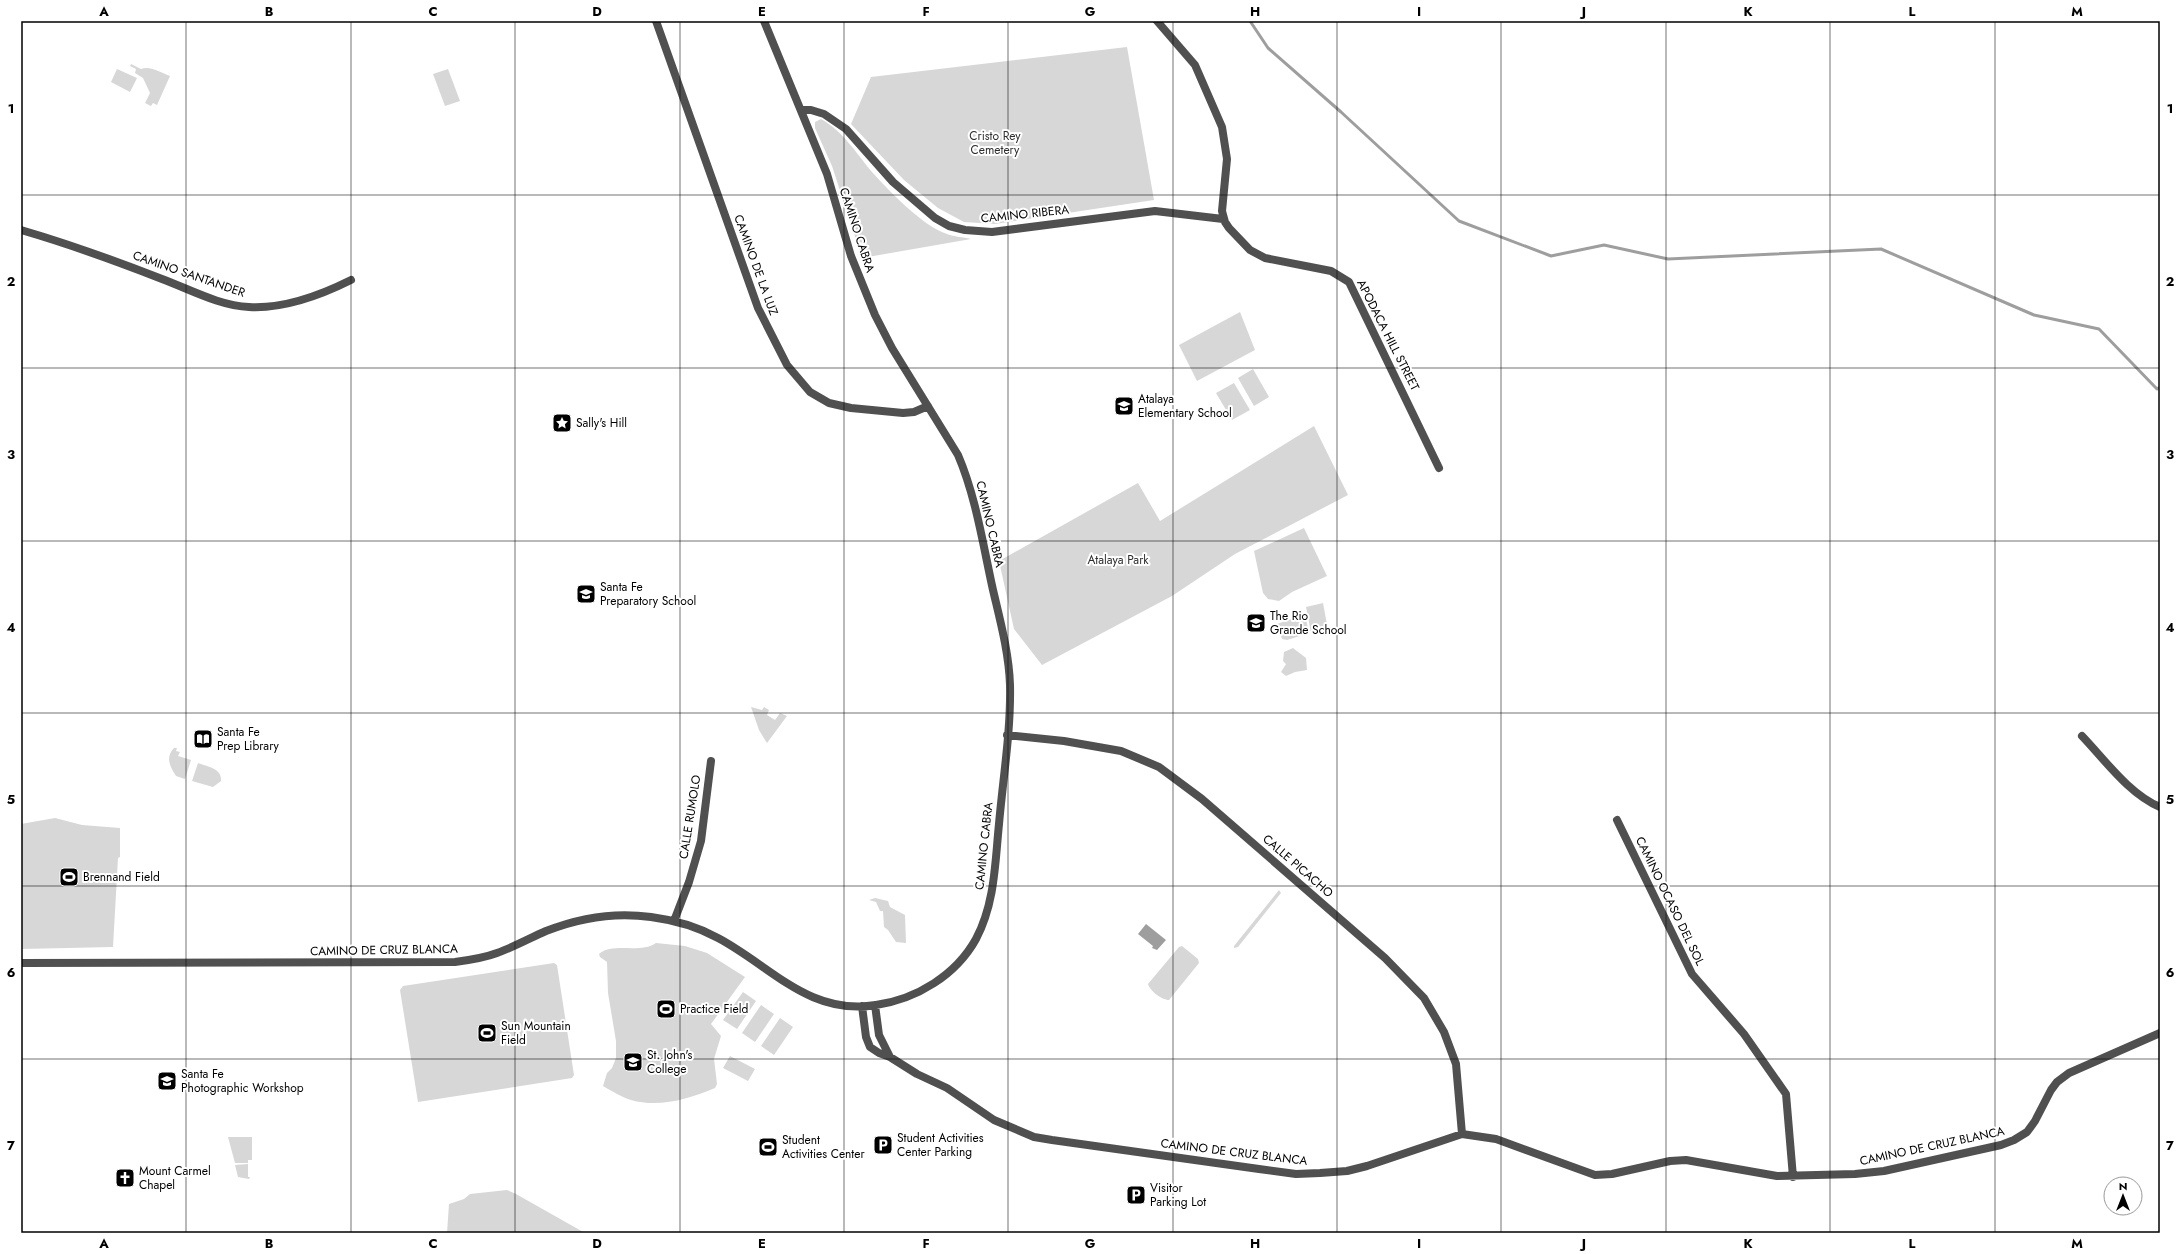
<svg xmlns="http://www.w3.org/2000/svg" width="2181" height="1254" font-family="Jost,sans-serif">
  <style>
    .green { fill: #d7d7d7 }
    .water { fill: #9e9e9e }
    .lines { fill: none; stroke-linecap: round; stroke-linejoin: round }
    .stream { stroke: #9e9e9e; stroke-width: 3 }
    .minor { stroke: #505050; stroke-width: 8 }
    .grid { fill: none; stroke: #000; stroke-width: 1; stroke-opacity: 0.55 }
    .labels { text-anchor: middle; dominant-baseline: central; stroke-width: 4; stroke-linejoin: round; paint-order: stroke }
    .park-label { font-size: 12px; fill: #2e2e2e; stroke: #fff }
    .street-label { font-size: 12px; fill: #000; stroke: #fff }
    .poi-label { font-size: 12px; fill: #000; stroke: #fff; text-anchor: start }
    .neatline { fill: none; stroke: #000; stroke-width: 1.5 }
    .grid-label { font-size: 13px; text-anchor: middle; font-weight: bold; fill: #000 }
  </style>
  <rect width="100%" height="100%" fill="#fff"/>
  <path class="green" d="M 1127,47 L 1154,200 L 995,224 L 964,222 L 938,208 L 904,180 L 851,124 L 871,77 Z
    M 131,64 L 141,69 C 150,65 162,73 170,76 L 157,105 L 153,103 L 151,106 L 145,103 L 150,93 L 143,78 L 135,73 L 136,69 L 130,66 Z
    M 117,69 L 137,78 L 130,92 L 111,82 Z
    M 448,69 L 460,101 L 445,106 L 433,74 Z
    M 821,119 C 844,132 855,152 872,172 C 888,190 924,227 947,234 C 954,237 963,237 971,239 L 862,258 L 832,166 L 815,128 L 815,122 Z
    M 1240,312 L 1255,350 L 1197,381 L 1179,345 Z
    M 1253,369 L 1269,397 L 1254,406 L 1238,378 Z
    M 1234,383 L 1250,410 L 1232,420 L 1216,393 Z
    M 1314,426 L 1348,495 L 1235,554 L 1172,596 L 1042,665 L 1014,629 L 999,561 L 1138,483 L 1160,521 Z
    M 1304,528 L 1327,576 L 1292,592 L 1279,601 L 1268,599 L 1263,593 L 1254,551 Z
    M 1323,603 L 1328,630 L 1311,633 L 1306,607 Z
    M 1305,614 L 1309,633 L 1287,640 L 1282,639 L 1277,624 Z
    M 1293,648 L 1306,658 L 1307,670 L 1295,672 L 1286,676 L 1281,672 L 1286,664 L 1283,661 L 1284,652 Z
    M 751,707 L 762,710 L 764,707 L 769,710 L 767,715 L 775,720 L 780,713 L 787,716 L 767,743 L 759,730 Z
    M 174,748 L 177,748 L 176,751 L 180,752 L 178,756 L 191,760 L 185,779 L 176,776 C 170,767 165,757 174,748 Z
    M 198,763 C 208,767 222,768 221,781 L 213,787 L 192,781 Z
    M 55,818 L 82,825 L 120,828 L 120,857 L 118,858 L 113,947 L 21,949 L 21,824 Z
    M 1279,890 L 1281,893 L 1238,947 L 1234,948 L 1234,946 Z
    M 875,898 L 888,901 L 890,907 L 905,915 L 906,943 L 896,942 L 888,930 L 884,927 L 883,911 L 880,911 L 876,902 L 869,900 Z
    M 656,943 L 685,946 L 707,953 L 745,977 L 711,1024 L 721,1036 L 714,1059 L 717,1084 L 715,1088 C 689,1099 659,1108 631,1100 C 621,1097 612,1091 603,1086 L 607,1073 L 612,1068 L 616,1058 L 616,1041 L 608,993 L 607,962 L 600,957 L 599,954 C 612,942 641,954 656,943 Z
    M 1182,946 L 1198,959 L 1199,963 L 1169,1000 C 1162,1000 1150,991 1148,984 L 1179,947 Z
    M 554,963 L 557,965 L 574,1075 L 572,1078 L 418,1102 L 400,990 L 403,986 Z
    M 743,992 L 756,1001 L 737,1029 L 723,1020 Z
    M 761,1005 L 774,1014 L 755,1042 L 742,1033 Z
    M 780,1018 L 793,1027 L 774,1055 L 761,1046 Z
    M 730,1056 L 755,1069 L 748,1081 L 723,1068 Z
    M 228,1137 L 252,1137 L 252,1160 L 248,1160 L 248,1163 L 235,1163 Z
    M 248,1164 L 248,1177 L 250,1177 L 249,1179 L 238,1177 L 235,1165 Z
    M 507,1190 L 516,1194 L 585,1233 L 447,1233 L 449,1204 L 464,1199 L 470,1194 Z"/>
  <path class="water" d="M 1146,924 L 1166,940 L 1157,950 L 1152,948 L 1153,946 L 1138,934 Z"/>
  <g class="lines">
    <path class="stream" d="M 1250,21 L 1268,48 L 1341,112 L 1459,221 L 1551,256 L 1604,245 L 1668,259 L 1881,249 L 2034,315 L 2099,329 L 2157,389 L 2160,387"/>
    <path class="minor" d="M 656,21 L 758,308 L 787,365 L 810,392 L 829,403 L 851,408 L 903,413 L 914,412 L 928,406
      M 1157,21 L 1195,65 L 1222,127 L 1227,159 L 1222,211 L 1225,222 L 1229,228 L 1250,250 L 1265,258 L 1331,271 L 1349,282 L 1439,468
      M 801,110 L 811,110 L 824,114 L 846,129 L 893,182 L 935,218 L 949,226 L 965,230 L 992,232 L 1155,211 L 1223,219
      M 21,230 C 69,244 116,261 162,279 C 189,289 220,306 249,307 C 284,309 319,296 351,280
      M 1007,735 L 1064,741 L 1121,751 L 1159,767 L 1202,799 L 1385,958 L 1424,998 L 1444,1032 L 1456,1064 L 1462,1134
      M 2082,736 C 2105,760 2129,794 2160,807
      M 1617,820 L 1692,974 L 1744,1034 L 1786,1094 L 1793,1177
      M 674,921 L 689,882 L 701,841 L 711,761
      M 21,963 L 455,962 C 470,960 484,958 497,953 C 514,947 530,938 546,931 C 579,918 616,912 651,917 C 674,920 698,927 718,938 C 771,966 809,1016 876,1005 C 917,999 956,975 976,939 C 995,903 995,863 999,824 C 1003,778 1011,731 1010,685 C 1009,653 1000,620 993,590 C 983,545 976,497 958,455 L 892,348 L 875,315 L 851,256 L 827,174 L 764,21
      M 875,1005 L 879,1035 L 890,1057
      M 862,1006 L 866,1037 L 870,1047 L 879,1053 L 890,1057 L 917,1074 L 947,1088 L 994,1120 L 1034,1137 L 1052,1140 L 1259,1169 L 1296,1174 L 1320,1173 L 1347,1171 L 1367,1166 L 1462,1134 L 1496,1139 L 1595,1175 L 1612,1174 L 1670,1161 L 1686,1160 L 1777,1176 L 1855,1174 L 1884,1171 L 2001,1145 L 2014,1140 L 2027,1132 L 2035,1121 L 2051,1090 L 2057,1082 L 2069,1073 L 2160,1033"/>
  </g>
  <path class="grid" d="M 186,21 L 186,1233M 351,21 L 351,1233M 515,21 L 515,1233M 680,21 L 680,1233M 844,21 L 844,1233M 1008,21 L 1008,1233M 1173,21 L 1173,1233M 1337,21 L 1337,1233M 1501,21 L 1501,1233M 1666,21 L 1666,1233M 1830,21 L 1830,1233M 1995,21 L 1995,1233M 21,195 L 2160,195M 21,368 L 2160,368M 21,541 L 2160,541M 21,713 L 2160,713M 21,886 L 2160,886M 21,1059 L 2160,1059"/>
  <defs>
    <g id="school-square" transform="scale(1)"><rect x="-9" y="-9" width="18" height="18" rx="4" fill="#000" stroke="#fff"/><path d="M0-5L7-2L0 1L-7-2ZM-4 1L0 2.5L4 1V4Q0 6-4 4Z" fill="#fff"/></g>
    <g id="sight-square" transform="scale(1)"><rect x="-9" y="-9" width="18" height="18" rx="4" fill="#000" stroke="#fff"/><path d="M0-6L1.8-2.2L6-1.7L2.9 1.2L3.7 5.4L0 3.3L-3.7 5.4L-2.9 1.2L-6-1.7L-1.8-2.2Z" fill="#fff"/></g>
    <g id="library-square" transform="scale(1)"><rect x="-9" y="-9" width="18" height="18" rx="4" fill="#000" stroke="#fff"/><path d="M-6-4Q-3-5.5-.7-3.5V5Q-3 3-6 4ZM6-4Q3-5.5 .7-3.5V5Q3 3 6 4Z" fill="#fff"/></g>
    <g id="stadium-square" transform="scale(1)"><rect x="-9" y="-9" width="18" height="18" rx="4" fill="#000" stroke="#fff"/><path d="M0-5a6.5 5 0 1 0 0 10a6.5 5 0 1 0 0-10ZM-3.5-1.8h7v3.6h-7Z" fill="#fff"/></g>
    <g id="university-square" transform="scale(1)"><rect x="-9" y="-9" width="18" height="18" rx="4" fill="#000" stroke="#fff"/><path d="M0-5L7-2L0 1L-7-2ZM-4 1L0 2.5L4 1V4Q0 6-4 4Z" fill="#fff"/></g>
    <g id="parking-square" transform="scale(1)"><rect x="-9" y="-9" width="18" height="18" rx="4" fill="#000" stroke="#fff"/><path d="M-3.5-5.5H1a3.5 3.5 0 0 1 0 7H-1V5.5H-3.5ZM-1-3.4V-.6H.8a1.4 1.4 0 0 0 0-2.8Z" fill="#fff"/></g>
    <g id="church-square" transform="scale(1)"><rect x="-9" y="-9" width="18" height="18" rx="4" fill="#000" stroke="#fff"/><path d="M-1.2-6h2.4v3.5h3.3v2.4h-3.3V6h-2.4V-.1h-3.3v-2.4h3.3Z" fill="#fff"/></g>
  </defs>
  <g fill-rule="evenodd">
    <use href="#school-square" x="1124" y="406"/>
    <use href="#sight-square" x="562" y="423"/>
    <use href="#school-square" x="586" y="594"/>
    <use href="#school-square" x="1256" y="623"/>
    <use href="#library-square" x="203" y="739"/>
    <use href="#stadium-square" x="69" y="877"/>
    <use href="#stadium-square" x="666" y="1009"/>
    <use href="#stadium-square" x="487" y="1033"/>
    <use href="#university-square" x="633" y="1062"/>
    <use href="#school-square" x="167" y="1081"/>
    <use href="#parking-square" x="883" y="1145"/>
    <use href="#stadium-square" x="768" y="1147"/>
    <use href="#church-square" x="125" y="1178"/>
    <use href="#parking-square" x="1136" y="1195"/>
  </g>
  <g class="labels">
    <g class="park-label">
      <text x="995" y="136">Cristo Rey<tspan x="995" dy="14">Cemetery</tspan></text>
      <text x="1118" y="560">Atalaya Park</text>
    </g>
    <g class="street-label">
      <text transform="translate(1025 214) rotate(-6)">CAMINO RIBERA</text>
      <text transform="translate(857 230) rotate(72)">CAMINO CABRA</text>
      <text transform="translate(756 265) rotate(70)">CAMINO DE LA LUZ</text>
      <text transform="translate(189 274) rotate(19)">CAMINO SANTANDER</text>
      <text transform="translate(1388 335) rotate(63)">APODACA HILL STREET</text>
      <text transform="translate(990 524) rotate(77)">CAMINO CABRA</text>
      <text transform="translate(690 817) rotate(-81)">CALLE RUMOLO</text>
      <text transform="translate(984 846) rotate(-84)">CAMINO CABRA</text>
      <text transform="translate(1298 866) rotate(41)">CALLE PICACHO</text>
      <text transform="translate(1670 901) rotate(64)">CAMINO OCASO DEL SOL</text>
      <text transform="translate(384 950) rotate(-1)">CAMINO DE CRUZ BLANCA</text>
      <text transform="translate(1932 1146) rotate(-12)">CAMINO DE CRUZ BLANCA</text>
      <text transform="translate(1234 1152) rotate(7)">CAMINO DE CRUZ BLANCA</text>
    </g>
    <g class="poi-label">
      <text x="1138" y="399">Atalaya<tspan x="1138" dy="14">Elementary School</tspan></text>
      <text x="576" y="423">Sally's Hill</text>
      <text x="600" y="587">Santa Fe<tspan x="600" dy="14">Preparatory School</tspan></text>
      <text x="1270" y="616">The Rio<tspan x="1270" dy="14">Grande School</tspan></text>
      <text x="217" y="732">Santa Fe<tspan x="217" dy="14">Prep Library</tspan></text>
      <text x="83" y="877">Brennand Field</text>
      <text x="680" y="1009">Practice Field</text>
      <text x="501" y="1026">Sun Mountain<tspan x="501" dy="14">Field</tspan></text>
      <text x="647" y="1055">St. John's<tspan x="647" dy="14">College</tspan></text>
      <text x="181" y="1074">Santa Fe<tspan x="181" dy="14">Photographic Workshop</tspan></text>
      <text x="897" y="1138">Student Activities<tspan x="897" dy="14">Center Parking</tspan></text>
      <text x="782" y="1140">Student<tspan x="782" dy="14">Activities Center</tspan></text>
      <text x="139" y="1171">Mount Carmel<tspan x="139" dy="14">Chapel</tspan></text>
      <text x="1150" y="1188">Visitor<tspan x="1150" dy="14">Parking Lot</tspan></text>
    </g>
  </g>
  <rect width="2181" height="1254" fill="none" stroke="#ffffff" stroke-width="44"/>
  <g transform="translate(2123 1196)"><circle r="19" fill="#ffffff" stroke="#999999"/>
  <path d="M0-3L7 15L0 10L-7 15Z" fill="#000000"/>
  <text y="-6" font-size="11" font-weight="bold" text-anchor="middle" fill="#000000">N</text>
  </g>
  <rect x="22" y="22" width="2137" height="1210" class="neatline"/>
  <g class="grid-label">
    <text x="104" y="16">A</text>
    <text x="269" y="16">B</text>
    <text x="433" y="16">C</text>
    <text x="597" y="16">D</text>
    <text x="762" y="16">E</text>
    <text x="926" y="16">F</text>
    <text x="1090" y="16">G</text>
    <text x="1255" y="16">H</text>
    <text x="1419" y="16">I</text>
    <text x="1584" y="16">J</text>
    <text x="1748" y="16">K</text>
    <text x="1912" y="16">L</text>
    <text x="2077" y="16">M</text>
    <text x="11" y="113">1</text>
    <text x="2170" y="113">1</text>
    <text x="11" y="286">2</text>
    <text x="2170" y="286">2</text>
    <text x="11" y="459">3</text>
    <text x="2170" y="459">3</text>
    <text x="11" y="632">4</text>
    <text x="2170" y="632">4</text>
    <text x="11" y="804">5</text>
    <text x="2170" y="804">5</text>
    <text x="11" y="977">6</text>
    <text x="2170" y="977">6</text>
    <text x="11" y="1150">7</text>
    <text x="2170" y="1150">7</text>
    <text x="104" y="1248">A</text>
    <text x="269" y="1248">B</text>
    <text x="433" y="1248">C</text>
    <text x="597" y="1248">D</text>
    <text x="762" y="1248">E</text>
    <text x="926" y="1248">F</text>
    <text x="1090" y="1248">G</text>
    <text x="1255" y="1248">H</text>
    <text x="1419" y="1248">I</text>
    <text x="1584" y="1248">J</text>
    <text x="1748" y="1248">K</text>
    <text x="1912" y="1248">L</text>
    <text x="2077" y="1248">M</text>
  </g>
</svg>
